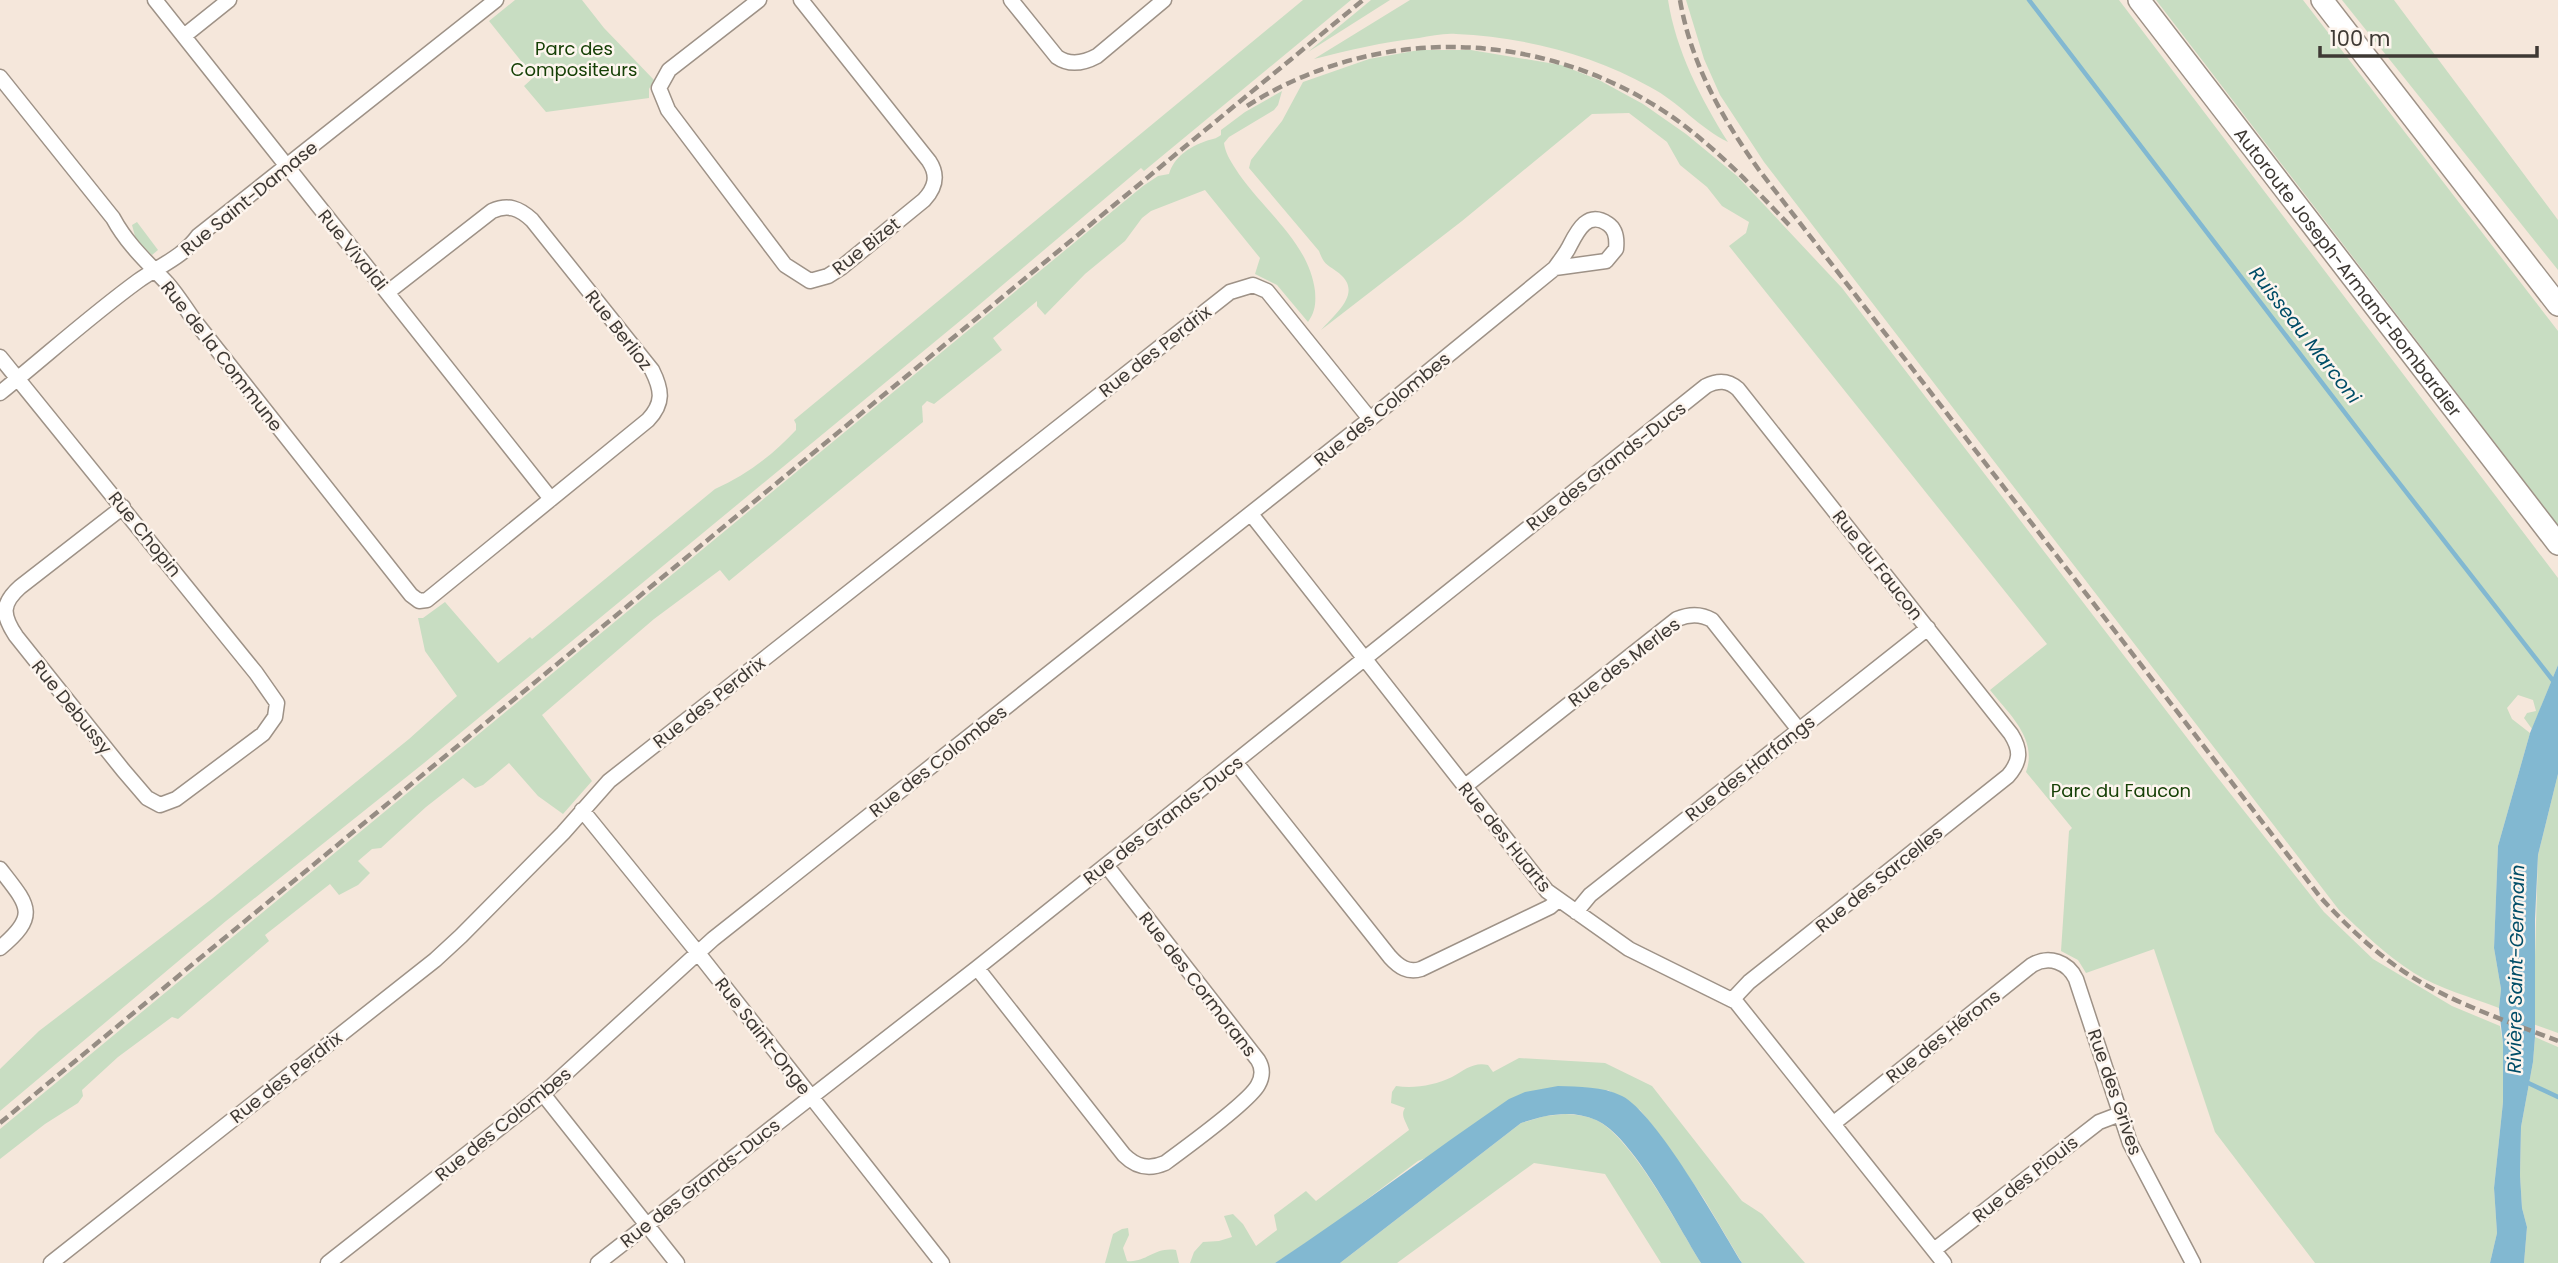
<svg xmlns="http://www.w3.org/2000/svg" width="2558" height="1263" font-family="Poppins,sans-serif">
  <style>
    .green { fill: #c8ddc2 }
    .water { fill: #82b8d1 }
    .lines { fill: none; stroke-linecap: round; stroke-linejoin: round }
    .stream { stroke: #82b8d1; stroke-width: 4.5 }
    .minor-casing { stroke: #9e9287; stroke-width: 17 }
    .highway-casing { stroke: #9e9287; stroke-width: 24 }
    .minor { stroke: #fff; stroke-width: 14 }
    .highway { stroke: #fff; stroke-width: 21 }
    .rail { stroke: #968d84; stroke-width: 4.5; stroke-dasharray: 10 5; stroke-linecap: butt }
    .labels { text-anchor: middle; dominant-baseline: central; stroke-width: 5; stroke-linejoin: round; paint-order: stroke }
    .park-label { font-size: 18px; fill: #164006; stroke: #fdf5ee }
    .street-label { font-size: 18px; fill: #3e3934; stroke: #fdf5ee }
    .water-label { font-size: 19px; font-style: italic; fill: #004d67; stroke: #fdf5ee }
  </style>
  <rect width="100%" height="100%" fill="#f5e7db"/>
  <path class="green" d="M 515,0 L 582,0 L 604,28 L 654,80 L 649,89 L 649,98 L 546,112 L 524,86 L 534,77 L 489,21 Z
    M 1303,0 L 1351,0 L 1144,171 L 1141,168 L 966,316 L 424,763 L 226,921 L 0,1111 L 0,1069 L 39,1031 L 213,898 L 409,739 L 457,696 L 425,651 L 418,618 L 423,618 L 445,602 L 498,663 L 530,637 L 532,639 L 715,489 C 746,475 773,455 796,430 L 796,424 L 794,420 Z
    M 1371,0 L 1390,0 L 1308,52 Z
    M 1410,0 L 1668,0 C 1676,51 1701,99 1728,142 C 1699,128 1679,102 1650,87 C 1592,54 1522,37 1456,34 C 1444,33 1431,36 1419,38 C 1383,42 1349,50 1314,59 Z
    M 1686,0 L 2119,0 L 2558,578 L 2558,665 L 2532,729 L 2524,718 L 2527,713 L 2536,711 L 2533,700 L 2518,695 L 2507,708 L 2512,719 L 2530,733 L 2498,846 L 2494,948 L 2501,989 L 2499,1008 C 2471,997 2440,989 2414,973 C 2386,955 2362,932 2339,910 L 1764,162 L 1720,95 L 1704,59 Z
    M 2156,0 L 2303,0 L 2558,331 L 2558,525 Z
    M 2342,0 L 2394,0 L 2558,220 L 2558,270 Z
    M 1419,50 L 1471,50 L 1561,65 L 1599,80 L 1643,104 L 1686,134 L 1737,176 L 1842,288 L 2214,773 L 2324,912 L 2373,959 L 2452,1006 L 2500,1026 L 2503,1044 L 2503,1102 L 2494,1188 L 2497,1233 L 2490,1263 L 2315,1263 L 2215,1132 L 2154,949 L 2086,973 L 2078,960 L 2061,951 L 2069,831 L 2072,828 L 2026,772 C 2038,739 2009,714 1990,690 L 2047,644 L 1729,246 L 1746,233 L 1749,222 L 1722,206 L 1707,187 L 1680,165 L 1667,142 L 1629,113 L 1592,114 L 1462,221 L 1321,330 C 1337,312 1365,291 1336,271 C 1325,263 1324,264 1319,251 L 1249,168 L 1251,160 L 1282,121 L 1303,82 L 1369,59 Z
    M 1282,91 L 1278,105 L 1274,110 L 1229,137 L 1224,143 C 1225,152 1230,160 1235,168 C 1260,208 1309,241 1315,291 C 1316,304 1315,312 1308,322 L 1277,285 L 1255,274 L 1260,258 L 1205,190 L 1151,211 L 1142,218 L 1125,241 L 1085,274 L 1045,315 L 1037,306 L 1037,301 L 993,338 L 1002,350 L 934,404 L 927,401 L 922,406 L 923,422 L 729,581 L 720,570 L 654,619 L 542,715 L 592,781 L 563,814 L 538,796 L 509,763 L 483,785 L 475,788 L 463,778 L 426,807 L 381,848 L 372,849 L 358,861 L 370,873 L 358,885 L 339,895 L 330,884 L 265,935 L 269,941 L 178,1019 L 172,1017 L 118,1057 L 82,1090 L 83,1096 L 78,1103 L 45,1124 L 0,1159 L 0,1129 L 1143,186 L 1158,176 L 1169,174 C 1174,157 1189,147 1206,141 C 1212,139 1216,139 1221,135 L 1221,130 L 1245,112 Z
    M 137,222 L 158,250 L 152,255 L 136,240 L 132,225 Z
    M 2558,774 L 2558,1033 L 2533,1024 L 2538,855 Z
    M 2535,1037 L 2558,1047 L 2558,1263 L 2524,1263 L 2527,1227 L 2522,1208 L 2520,1175 L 2521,1127 L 2533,1062 Z
    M 1519,1058 L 1605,1063 L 1652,1086 L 1742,1201 L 1762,1214 L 1805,1263 L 1742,1263 L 1704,1199 L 1660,1135 L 1640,1110 L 1608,1090 L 1418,1161 L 1326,1230 L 1275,1263 L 1190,1263 L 1194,1252 L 1203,1242 L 1219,1241 L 1232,1237 L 1224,1216 L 1233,1214 L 1243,1224 L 1256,1246 L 1277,1230 L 1274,1215 L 1306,1191 L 1316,1201 L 1409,1130 C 1406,1122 1400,1115 1405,1108 L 1391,1103 L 1392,1092 L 1396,1086 C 1415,1089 1435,1085 1452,1077 C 1465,1070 1473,1062 1488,1065 L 1493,1072 Z
    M 1566,1114 C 1577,1115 1589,1116 1598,1121 C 1633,1140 1679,1227 1701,1263 L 1661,1263 L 1605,1174 L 1534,1163 L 1397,1263 L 1340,1263 L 1521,1123 L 1545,1116 Z
    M 1128,1228 L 1129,1235 L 1123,1248 L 1127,1261 C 1147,1263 1153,1247 1176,1250 L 1179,1263 L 1105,1263 L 1113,1234 L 1122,1229 Z"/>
  <path class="water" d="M 2558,665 L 2558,774 L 2538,855 L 2535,919 L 2535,1037 L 2533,1062 L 2521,1127 L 2520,1175 L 2522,1208 L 2527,1227 L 2524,1263 L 2490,1263 L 2497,1233 L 2494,1188 L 2503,1102 L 2503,1044 L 2499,1008 L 2501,989 L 2494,948 L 2498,846 L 2530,733 Z
    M 1558,1086 C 1579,1087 1602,1086 1622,1096 C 1656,1113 1720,1227 1742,1263 L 1701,1263 C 1679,1228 1632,1135 1596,1120 C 1571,1109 1545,1115 1521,1123 L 1340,1263 L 1275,1263 C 1354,1211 1430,1153 1509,1099 L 1525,1092 Z"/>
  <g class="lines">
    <path class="stream" d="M 2029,0 L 2375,452 L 2558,687
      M 2524,1081 L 2558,1097"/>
    <g class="minor-casing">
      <path id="minor" d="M 155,0 L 551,499
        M 759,0 L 669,70 L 659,88 L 668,110 L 785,265 L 810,281 L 828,276 L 842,267 L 924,200 C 935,188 939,176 929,161 L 801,0
        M 1011,0 L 1057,57 C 1070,66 1084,63 1097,56 L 1164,0
        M 184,36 L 229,0
        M 0,77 L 113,218 C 127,244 147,262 167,283 C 178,295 187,311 197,324 L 411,595 L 419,601 L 427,600 L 648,420 C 664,403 662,390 652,370 L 532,220 C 519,208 508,204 492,211 L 388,292
        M 0,357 L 256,673 L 277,703 L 275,717 L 263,734 L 176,799 L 160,805 L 147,798 L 123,770 L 16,636 C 2,615 1,604 20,587 L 123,507
        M 0,393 C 46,356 90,316 138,281 C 159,266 183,257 198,236 L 496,0
        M 1251,514 L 1547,891 L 1629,949 L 1736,1002 L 1944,1263
        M 1236,763 L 1390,957 C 1399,967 1408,973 1421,969 L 1550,907 L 1558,900
        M 1464,787 L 1677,619 C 1689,614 1700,613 1712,620 L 1799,730
        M 582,810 L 698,953 L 942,1263
        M 0,869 C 28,905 40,915 0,948
        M 1576,912 L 1590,895 L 1928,628
        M 977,968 L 1124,1155 C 1136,1167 1149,1170 1165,1163 C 1184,1149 1249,1102 1258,1085 C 1263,1076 1263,1068 1258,1060 L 1106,865
        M 543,1094 L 677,1263
        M 1834,1123 L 2032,965 C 2049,955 2068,962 2076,979 L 2130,1143 L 2193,1263
        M 1934,1250 L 2099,1122 L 2120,1114
        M 51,1263 L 435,960 L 461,936 L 563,833 L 609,781 L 1230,292 L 1253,285 L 1267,291 L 1370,419
        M 328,1263 L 543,1094 L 713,939 L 1370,419 L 1555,268 C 1559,262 1564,256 1568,249 C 1576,234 1586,209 1608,224 C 1617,230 1617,240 1616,249 L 1606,261 L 1555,268
        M 598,1263 L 977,968 L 1706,386 C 1718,380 1728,380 1738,389 L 2011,734 C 2021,750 2021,761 2008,776 L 1749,982 L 1733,999"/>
    </g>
    <g class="highway-casing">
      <g id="highway">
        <path id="s1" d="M 2139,0 L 2558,544"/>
        <path d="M 2322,0 L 2558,305"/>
      </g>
    </g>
    <use href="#minor" class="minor"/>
    <use href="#highway" class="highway"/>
    <path class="rail" d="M 1680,0 C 1691,64 1722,118 1759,170 L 2321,898 C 2347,926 2374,952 2406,973 C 2452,1003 2507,1021 2558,1041
      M 1247,106 C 1373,26 1532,28 1659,108 C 1709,140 1751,185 1792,228
      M 0,1123 L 1363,0"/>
  </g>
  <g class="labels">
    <g class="park-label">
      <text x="574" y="48">Parc des<tspan x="574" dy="21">Compositeurs</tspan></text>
      <text x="2121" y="790">Parc du Faucon</text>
    </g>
    <g class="street-label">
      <text transform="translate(249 198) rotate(-39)">Rue Saint-Damase</text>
      <text transform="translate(866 246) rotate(-38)">Rue Bizet</text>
      <text transform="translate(353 250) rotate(51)">Rue Vivaldi</text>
      <text stroke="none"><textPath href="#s1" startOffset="343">Autoroute Joseph-Armand-Bombardier</textPath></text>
      <text transform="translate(619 330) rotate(52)">Rue Berlioz</text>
      <text transform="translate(1155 351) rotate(-38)">Rue des Perdrix</text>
      <text transform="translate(222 356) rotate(52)">Rue de la Commune</text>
      <text transform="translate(1382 409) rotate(-39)">Rue des Colombes</text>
      <text transform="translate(1606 466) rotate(-38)">Rue des Grands-Ducs</text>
      <text transform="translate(145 534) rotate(51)">Rue Chopin</text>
      <text transform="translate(1878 565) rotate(52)">Rue du Faucon</text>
      <text transform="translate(1624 662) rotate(-37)">Rue des Merles</text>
      <text transform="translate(709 702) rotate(-38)">Rue des Perdrix</text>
      <text transform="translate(72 707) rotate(51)">Rue Debussy</text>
      <text transform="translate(938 761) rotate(-38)">Rue des Colombes</text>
      <text transform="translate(1750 768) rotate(-38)">Rue des Harfangs</text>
      <text transform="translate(1163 820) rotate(-38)">Rue des Grands-Ducs</text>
      <text transform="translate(1505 837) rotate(51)">Rue des Huarts</text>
      <text transform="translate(1879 879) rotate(-39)">Rue des Sarcelles</text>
      <text transform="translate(1198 984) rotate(52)">Rue des Cormorans</text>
      <text transform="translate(763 1036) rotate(52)">Rue Saint-Onge</text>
      <text transform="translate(1943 1036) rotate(-38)">Rue des Hérons</text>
      <text transform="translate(286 1077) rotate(-38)">Rue des Perdrix</text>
      <text transform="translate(2115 1092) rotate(71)">Rue des Grives</text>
      <text transform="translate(503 1124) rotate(-39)">Rue des Colombes</text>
      <text transform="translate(2025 1179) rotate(-38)">Rue des Piouis</text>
      <text transform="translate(700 1183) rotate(-38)">Rue des Grands-Ducs</text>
    </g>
    <g class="water-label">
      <text transform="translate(2305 335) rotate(52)">Ruisseau Marconi</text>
      <text transform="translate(2516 969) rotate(-89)">Rivière Saint-Germain</text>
    </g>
  </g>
  <path d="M2320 46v10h217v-10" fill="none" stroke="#3e3934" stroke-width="3.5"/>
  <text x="2330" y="46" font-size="21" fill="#3e3934" stroke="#fdf5ee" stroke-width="5" paint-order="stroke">100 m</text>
</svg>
